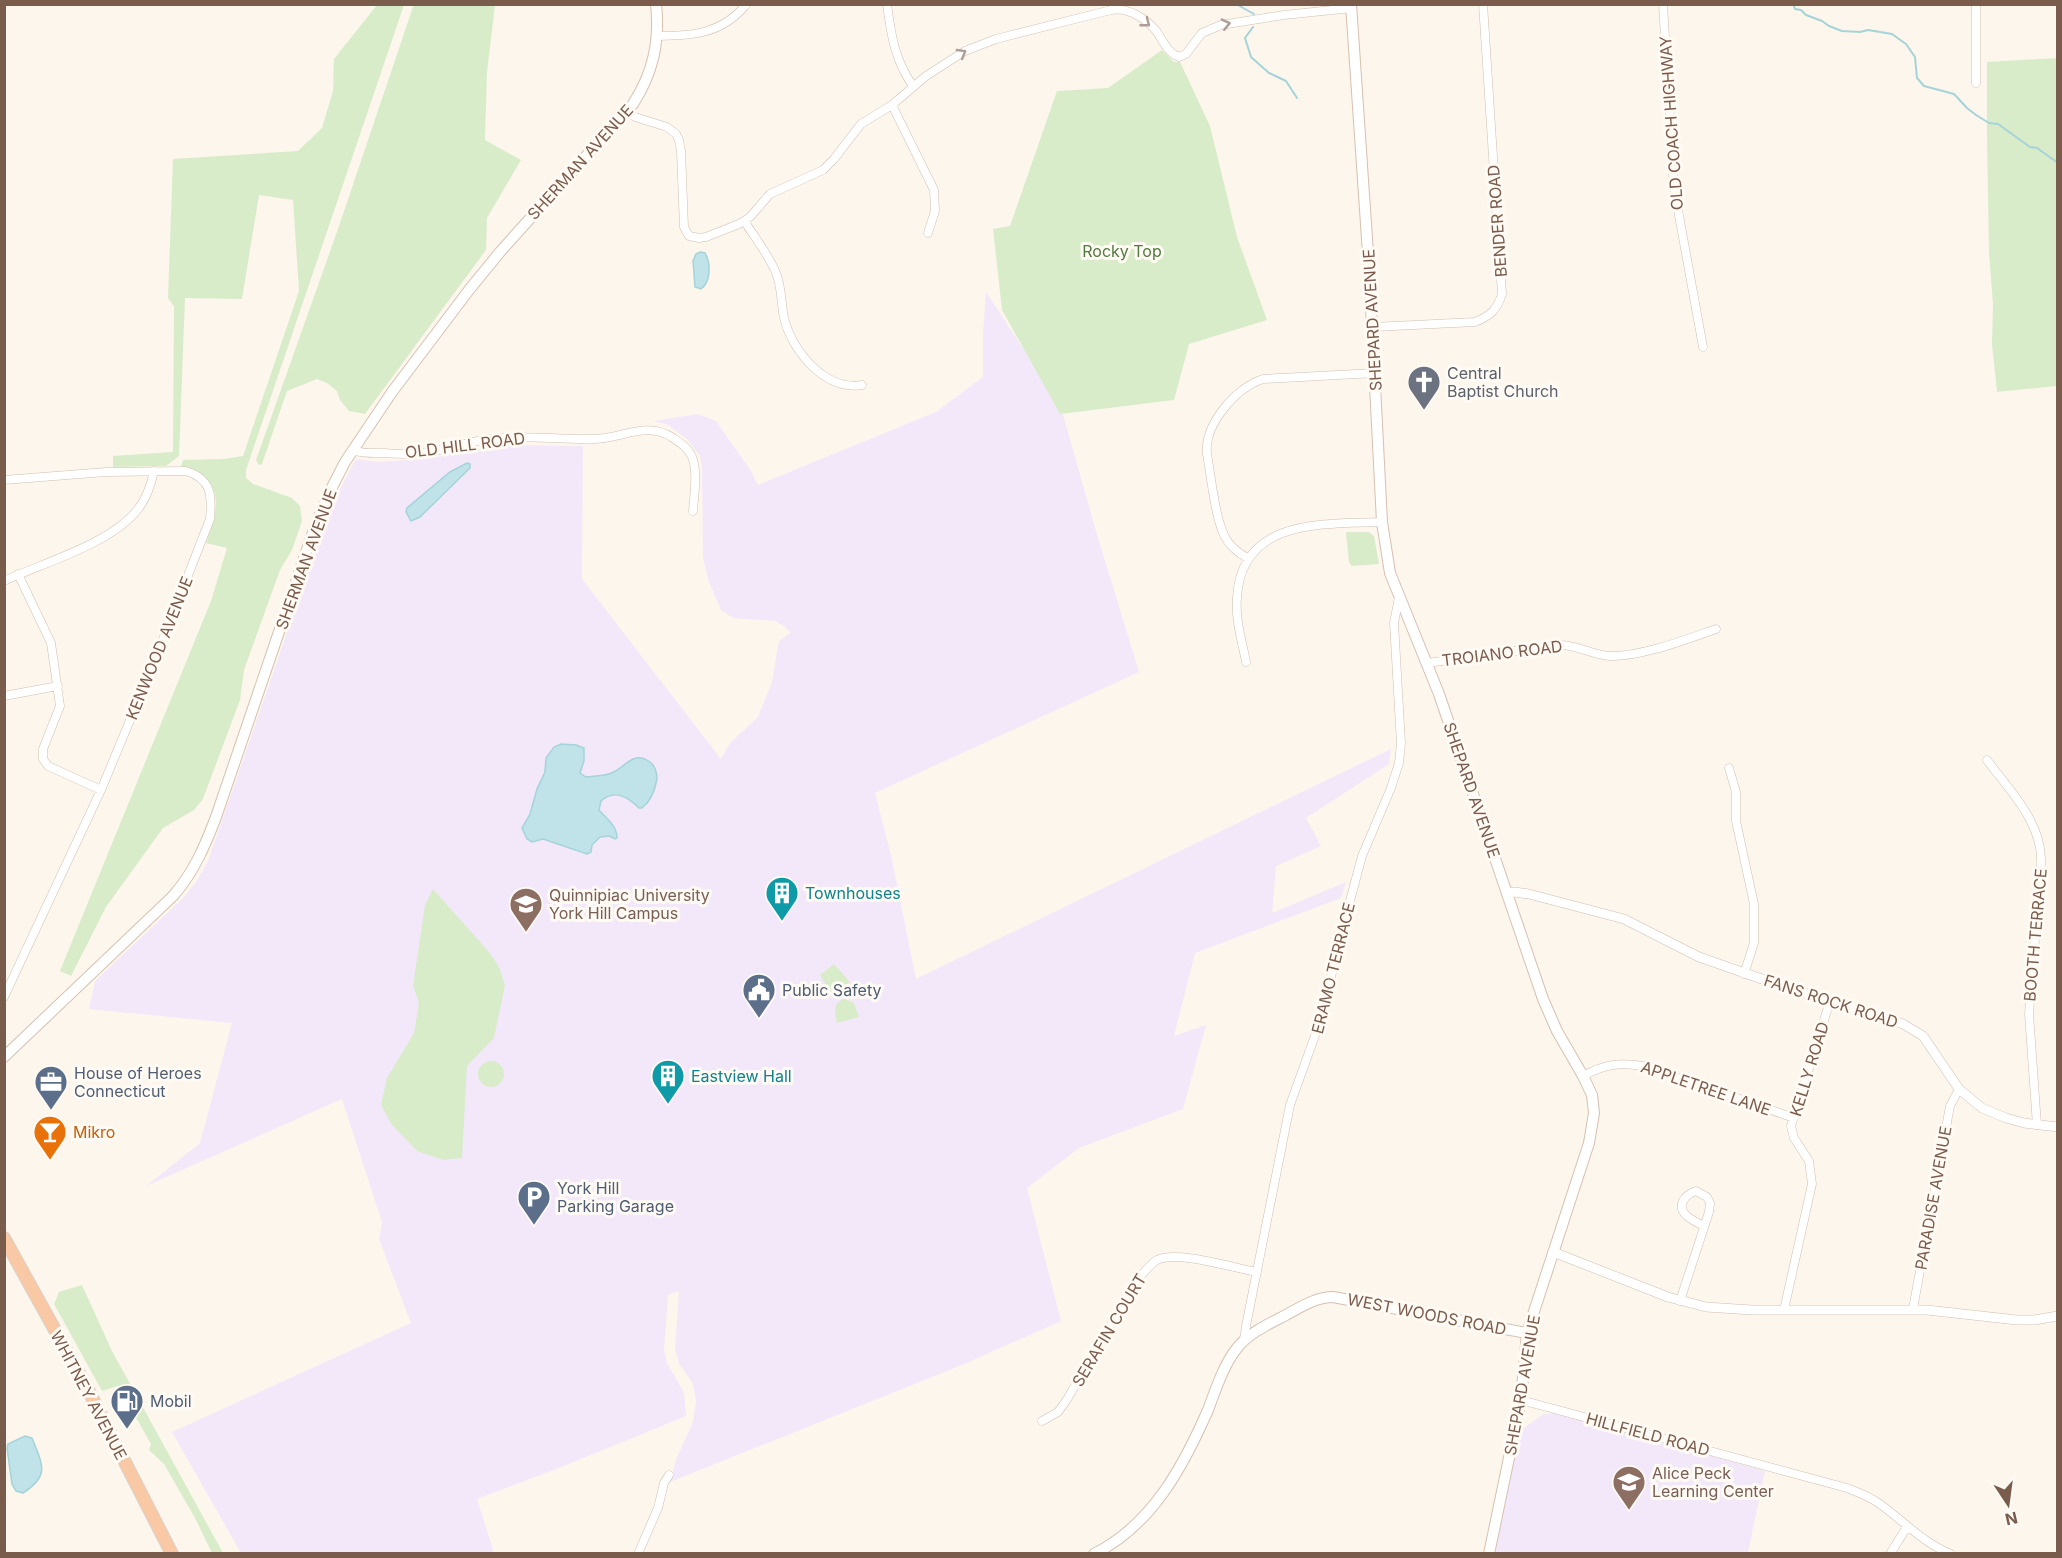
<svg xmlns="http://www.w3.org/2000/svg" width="2062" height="1558" font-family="Inter,sans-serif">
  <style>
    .education { fill: #f3e8fa }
    .green { fill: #d8ecc9 }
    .water { fill: #bfe3e8; stroke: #a5d3da; stroke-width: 1.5 }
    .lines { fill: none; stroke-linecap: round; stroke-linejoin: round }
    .stream { stroke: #a5d3da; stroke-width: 2 }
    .minor-casing { stroke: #d1beb0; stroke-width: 9 }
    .tertiary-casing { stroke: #d1beb0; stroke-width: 10 }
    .secondary-casing { stroke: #d6c0b0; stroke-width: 12 }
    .trunk-casing { stroke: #dad1cd; stroke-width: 14 }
    .minor { stroke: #fff; stroke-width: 8 }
    .tertiary { stroke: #fff; stroke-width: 9 }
    .secondary { stroke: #fff; stroke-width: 10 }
    .trunk { stroke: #f9c8a4; stroke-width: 12 }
    .oneway { stroke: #af9d94 }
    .labels { text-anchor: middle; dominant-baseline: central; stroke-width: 6; stroke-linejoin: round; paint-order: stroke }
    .street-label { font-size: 16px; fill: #7a5c4d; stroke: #fffaf3 }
    .park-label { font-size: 16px; fill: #537a41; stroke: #fffaf3 }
    .worship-label { font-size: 16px; fill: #5b616d; stroke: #fffaf3; text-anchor: start }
    .culture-label { font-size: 16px; fill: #0d838f; stroke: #fffaf3; text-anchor: start }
    .education-label { font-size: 16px; fill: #785e54; stroke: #fffaf3; text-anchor: start }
    .service-label { font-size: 16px; fill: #4e5e75; stroke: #fffaf3; text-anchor: start }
    .food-label { font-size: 16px; fill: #c56008; stroke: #fffaf3; text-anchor: start }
  </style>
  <rect width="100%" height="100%" fill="#fdf6ec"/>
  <path class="education" d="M 986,292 L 1060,404 L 1095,528 L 1139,672 L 875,793 L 891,855 L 916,979 L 1391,749 L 1389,764 L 1306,818 L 1321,846 L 1276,866 L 1272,913 L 1346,882 L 1341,898 L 1195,953 L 1174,1036 L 1206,1025 L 1183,1109 L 1079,1148 L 1027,1188 L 1061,1321 L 962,1365 L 670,1482 L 676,1460 L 693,1422 L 696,1401 L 693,1384 L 679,1363 L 675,1350 L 679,1291 L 668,1295 L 664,1350 L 667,1363 L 684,1393 L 686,1416 L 559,1468 L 477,1499 L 494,1553 L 241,1553 L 172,1432 L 411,1323 L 379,1239 L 382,1222 L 342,1099 L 146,1186 L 200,1143 L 232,1023 L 89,1009 L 95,981 L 183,898 L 196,882 L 208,861 L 310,566 L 338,493 L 356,459 L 376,462 L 427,459 L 478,449 L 505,445 L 583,446 L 582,579 L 721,759 L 730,743 L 758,717 L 772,682 L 779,641 L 791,633 L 784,626 L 775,621 L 733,618 L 721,610 L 709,582 L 703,558 L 702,467 L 700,456 L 688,440 L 668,425 L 654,421 L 698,414 L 716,421 L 751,471 L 758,485 L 936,412 L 983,377 L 983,332 Z
    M 1559,1413 L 1765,1471 L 1748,1553 L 1492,1554 L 1518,1432 L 1544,1414 Z"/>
  <path class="green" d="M 414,4 L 495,5 L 487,72 L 485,140 L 521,160 L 487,218 L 486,250 L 365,414 L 349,411 L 340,400 L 337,391 L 327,383 L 317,379 L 287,391 L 262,464 L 259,465 L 256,460 L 338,229 Z
    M 377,5 L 404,5 L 246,470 L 246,478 L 253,484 L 292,498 L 300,506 L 302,521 L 292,550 L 280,570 L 244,670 L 240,700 L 203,799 L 194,810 L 163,828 L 106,907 L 71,976 L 60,971 L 211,601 L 227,548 L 206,543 C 219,508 226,478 181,467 L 183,460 L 223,459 L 243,456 L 299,291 L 293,200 L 259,195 L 242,299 L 185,298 L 179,456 L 166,466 L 113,467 L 113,456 L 173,452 L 174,306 L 168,298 L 173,159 L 298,151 L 322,128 L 333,91 L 334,59 Z
    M 1162,50 L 1174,62 L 1180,62 L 1210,126 L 1237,237 L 1267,320 L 1189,344 L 1174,400 L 1060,414 L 1002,310 L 993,229 L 1010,226 L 1057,91 L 1108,88 Z
    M 2057,58 L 2057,386 L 1997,392 L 1992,344 L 1993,304 L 1989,252 L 1987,139 L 1987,62 Z
    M 1346,532 L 1369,532 L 1374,536 L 1379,564 L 1352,566 L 1349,562 Z
    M 433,889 L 489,952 L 499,967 L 505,985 L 494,1038 L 467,1066 L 462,1158 L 443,1160 L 417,1151 L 392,1125 L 381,1105 L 387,1078 L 414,1033 L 419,1003 L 413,986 L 425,905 Z
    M 834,964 L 849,981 L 847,988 L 841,993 L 830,992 L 820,975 Z
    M 845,999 L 854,1003 L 859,1017 L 837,1023 C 835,1012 832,1003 845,999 Z
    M478 1074a13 13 0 1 1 26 0a13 13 0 1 1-26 0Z
    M 82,1285 L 112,1351 L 223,1553 L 212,1553 L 195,1518 L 164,1464 L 149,1450 L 151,1444 L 118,1386 L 102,1391 L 54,1304 L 59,1292 Z"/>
  <path class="water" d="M 700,252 L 705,253 C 711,263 711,282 701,289 L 695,287 L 693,261 L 696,254 Z
    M 467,463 L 470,464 L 470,468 L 420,517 L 411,521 L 406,512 L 407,508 L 450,472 Z
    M 561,744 L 576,745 L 584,748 L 584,761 L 580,773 L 586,777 C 593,776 601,776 609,774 C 625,770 631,749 650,762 C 655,766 657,773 657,779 C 655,790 651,801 642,808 L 639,808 C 627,796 614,789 601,801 L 599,810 C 607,819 617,826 617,838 L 615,839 L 609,836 L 600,837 L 592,845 L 591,852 L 587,854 L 543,839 L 532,842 L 527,839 L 522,828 L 530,814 L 537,789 L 545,772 L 546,758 L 554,747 Z
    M 25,1436 L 32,1438 C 42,1464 51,1475 23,1493 L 16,1491 L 12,1484 L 7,1448 L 8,1444 Z"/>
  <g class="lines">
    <path class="stream" d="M 1236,4 L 1254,14
      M 1793,4 L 1795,9 L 1801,10 L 1806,15 L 1822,21 L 1829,26 L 1842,31 L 1860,32 L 1868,30 L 1892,34 L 1906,44 L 1915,57 L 1917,78 L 1924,86 L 1954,94 L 1967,108 L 1976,115 L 1989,123 L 1998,124 L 2030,147 L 2037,148 L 2058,163
      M 1253,27 L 1245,38 L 1251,57 L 1269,73 L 1286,81 L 1297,98"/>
    <g class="minor-casing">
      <path id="minor" d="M 887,4 C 891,35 895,61 913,86
        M 1663,4 L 1674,188 L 1703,347
        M 657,36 C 692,36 721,34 745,6
        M 1976,83 L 1976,4
        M 892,105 L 934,190 L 935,211 L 928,233
        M 627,112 L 635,117 L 667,127 L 676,134 L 679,140 L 681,151 L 684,227 L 689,236 L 699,238 L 706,237 L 739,224 L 750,217 L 770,194 L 823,170 L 834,159 L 861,124 L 892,105 L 926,76 L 965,51 L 996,39 L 1111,10 C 1128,7 1147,19 1157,32 C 1163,41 1168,53 1179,57 L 1186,54 L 1202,33 L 1221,25 L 1284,15 L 1352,8
        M 745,222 C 755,238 769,255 776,273 C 782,287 781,304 784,318 C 792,351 825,391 862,385
        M 1373,327 L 1475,322 C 1490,316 1497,310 1502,294 L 1483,4
        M 352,450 C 363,454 373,453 384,453 C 398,454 412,455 425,453 C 449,449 473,440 497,438 C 529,435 561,440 593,439 C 621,439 647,420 673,438 C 679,442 686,446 690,453 C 699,466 694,496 693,511
        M 4,480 L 106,472 L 186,471 C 212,479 212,496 210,519 L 153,665 L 101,790 L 4,997
        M 1249,559 C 1240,554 1230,547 1225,537 C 1215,518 1211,476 1207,454 C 1204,424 1236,388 1263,379 L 1375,373
        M 18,574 L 51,643 L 60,706 L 43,749 L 43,759 L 48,766 L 101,790
        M 4,581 C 45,562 111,544 138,509 C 147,498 151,485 154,471
        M 1246,662 C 1242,641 1235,619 1237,598 C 1241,518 1324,524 1382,522
        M 1427,663 L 1560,645 C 1578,645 1592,655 1610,656 C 1641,657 1687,639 1716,629
        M 4,696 L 58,686
        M 1987,760 C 2010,791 2043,823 2041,864 L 2029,1014 L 2037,1125
        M 1729,768 L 1736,792 L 1736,821 L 1754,904 L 1754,943 L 1744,974
        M 1583,1076 C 1607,1063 1622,1062 1648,1067 L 1794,1118
        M 1680,1301 L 1709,1212 L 1710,1203 L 1707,1197 L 1696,1191 C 1684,1195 1676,1206 1687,1216 C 1691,1220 1698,1223 1704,1226
        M 1913,1309 L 1950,1106 L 1959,1089
        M 1784,1310 L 1812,1184 L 1809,1161 L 1794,1138 L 1791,1126 L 1830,1001
        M 1244,1340 L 1246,1326 L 1290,1105 L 1325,1008 L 1335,957 L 1362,856 L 1391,788 L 1399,763 L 1401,743 L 1394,623 L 1399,597
        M 1521,1400 L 1847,1488 C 1857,1492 1868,1496 1877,1502 C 1902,1519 1921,1542 1951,1554
        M 1042,1421 L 1058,1412 L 1066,1401 L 1137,1281 C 1143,1273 1149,1265 1157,1260 C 1177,1250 1234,1268 1257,1272
        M 638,1554 L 658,1508 L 664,1483 L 669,1475
        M 1890,1554 L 1907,1527"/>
    </g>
    <g class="tertiary-casing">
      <path id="tertiary" d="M 1507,893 L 1514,892 L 1529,894 L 1624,919 L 1699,957 L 1779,985 L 1903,1024 L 1923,1036 L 1959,1089 L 1982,1108 L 2006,1118 L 2024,1123 L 2058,1127
        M 1553,1252 L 1668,1297 L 1706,1307 L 1752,1310 L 1927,1310 L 2017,1320 L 2034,1320 L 2058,1316"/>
    </g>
    <g class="secondary-casing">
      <path id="secondary" d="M 1351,4 L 1369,268 L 1382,522 L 1390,573 L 1439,694 L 1543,999 L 1557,1031 L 1583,1076 L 1592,1095 L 1594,1113 L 1589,1143 L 1527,1333 L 1521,1400 L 1489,1554
        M 4,1057 L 173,896 C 194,872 205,846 216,817 L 313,532 L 327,497 L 345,462 L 392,392 L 469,290 L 500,252 L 633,104 C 653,73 660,42 656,4
        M 1094,1554 C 1152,1525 1183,1467 1208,1410 C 1216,1389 1223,1366 1237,1348 C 1250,1332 1269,1324 1286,1315 C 1301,1307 1316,1297 1333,1297 L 1527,1333"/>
    </g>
    <g class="trunk-casing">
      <path id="trunk" d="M 4,1238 L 86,1386 L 172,1554"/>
    </g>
    <use href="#minor" class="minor"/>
    <use href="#tertiary" class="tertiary"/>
    <use href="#secondary" class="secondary"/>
    <use href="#trunk" class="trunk"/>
  </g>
  <defs><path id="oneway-chevron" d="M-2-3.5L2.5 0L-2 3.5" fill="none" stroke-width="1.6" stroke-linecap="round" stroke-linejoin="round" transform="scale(1.5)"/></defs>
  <g class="oneway">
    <use href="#oneway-chevron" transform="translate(1146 23) rotate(38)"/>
    <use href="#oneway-chevron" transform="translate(1226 24) rotate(-13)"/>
    <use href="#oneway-chevron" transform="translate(962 53) rotate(-30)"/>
  </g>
  <defs>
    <g id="church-pin" transform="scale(1.725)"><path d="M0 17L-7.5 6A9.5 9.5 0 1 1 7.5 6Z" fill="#6b7280" stroke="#fffaf3"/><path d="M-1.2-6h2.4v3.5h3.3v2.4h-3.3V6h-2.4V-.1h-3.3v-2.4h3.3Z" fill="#fff"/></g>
    <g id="building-pin" transform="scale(1.725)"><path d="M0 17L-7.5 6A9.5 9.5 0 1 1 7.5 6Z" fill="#0f9aa8" stroke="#fffaf3"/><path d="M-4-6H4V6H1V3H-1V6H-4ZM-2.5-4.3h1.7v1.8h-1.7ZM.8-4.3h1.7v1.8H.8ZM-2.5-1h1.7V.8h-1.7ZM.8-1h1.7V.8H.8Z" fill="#fff"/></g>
    <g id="university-pin" transform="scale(1.725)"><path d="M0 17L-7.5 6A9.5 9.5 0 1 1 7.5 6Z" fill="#8d6e63" stroke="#fffaf3"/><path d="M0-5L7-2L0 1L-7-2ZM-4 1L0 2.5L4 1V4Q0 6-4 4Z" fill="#fff"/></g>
    <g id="civic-pin" transform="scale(1.725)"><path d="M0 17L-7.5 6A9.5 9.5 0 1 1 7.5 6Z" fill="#5c6f8a" stroke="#fffaf3"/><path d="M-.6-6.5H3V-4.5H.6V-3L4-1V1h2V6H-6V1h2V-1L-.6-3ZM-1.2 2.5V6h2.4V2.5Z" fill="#fff"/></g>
    <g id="office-pin" transform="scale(1.725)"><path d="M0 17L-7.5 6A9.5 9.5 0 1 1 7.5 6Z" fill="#5c6f8a" stroke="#fffaf3"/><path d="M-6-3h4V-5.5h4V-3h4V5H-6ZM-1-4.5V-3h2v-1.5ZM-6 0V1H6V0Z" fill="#fff"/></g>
    <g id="bar-pin" transform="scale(1.725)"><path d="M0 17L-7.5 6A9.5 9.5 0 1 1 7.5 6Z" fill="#e8710a" stroke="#fffaf3"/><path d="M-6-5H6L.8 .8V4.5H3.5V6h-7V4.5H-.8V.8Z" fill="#fff"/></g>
    <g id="parking-pin" transform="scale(1.725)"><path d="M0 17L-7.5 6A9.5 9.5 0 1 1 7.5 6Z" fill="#5c6f8a" stroke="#fffaf3"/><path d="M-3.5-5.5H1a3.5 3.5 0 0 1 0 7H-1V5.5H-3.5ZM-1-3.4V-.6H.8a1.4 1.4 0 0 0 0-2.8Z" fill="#fff"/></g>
    <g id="fuel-pin" transform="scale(1.725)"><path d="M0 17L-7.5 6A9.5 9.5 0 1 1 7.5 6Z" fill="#5c6f8a" stroke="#fffaf3"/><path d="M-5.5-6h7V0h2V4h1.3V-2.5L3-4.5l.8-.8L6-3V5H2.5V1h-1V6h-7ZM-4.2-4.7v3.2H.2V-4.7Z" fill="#fff"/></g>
    <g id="school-pin" transform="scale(1.725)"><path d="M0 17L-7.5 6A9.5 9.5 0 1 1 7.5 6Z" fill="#8d6e63" stroke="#fffaf3"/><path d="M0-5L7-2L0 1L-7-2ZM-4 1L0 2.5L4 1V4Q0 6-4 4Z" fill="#fff"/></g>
  </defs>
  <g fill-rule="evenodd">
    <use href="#church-pin" x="1424" y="382"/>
    <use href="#building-pin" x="782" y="893"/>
    <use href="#university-pin" x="526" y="904"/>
    <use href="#civic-pin" x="759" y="990"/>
    <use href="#building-pin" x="668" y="1076"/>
    <use href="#office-pin" x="51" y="1082"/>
    <use href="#bar-pin" x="50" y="1132"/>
    <use href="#parking-pin" x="534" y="1197"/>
    <use href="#fuel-pin" x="127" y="1401"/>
    <use href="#school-pin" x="1629" y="1482"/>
  </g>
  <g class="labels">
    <g class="street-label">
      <text transform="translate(1671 123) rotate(-94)">OLD COACH HIGHWAY</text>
      <text transform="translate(580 162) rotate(-48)">SHERMAN AVENUE</text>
      <text transform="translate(1497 221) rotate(-94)">BENDER ROAD</text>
      <text transform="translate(1372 320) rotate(-93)">SHEPARD AVENUE</text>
      <text transform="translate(465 445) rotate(-7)">OLD HILL ROAD</text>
      <text transform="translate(306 559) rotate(-70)">SHERMAN AVENUE</text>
      <text transform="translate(159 648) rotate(-68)">KENWOOD AVENUE</text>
      <text transform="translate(1502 653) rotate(-7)">TROIANO ROAD</text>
      <text transform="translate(1472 790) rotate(71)">SHEPARD AVENUE</text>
      <text transform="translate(2035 935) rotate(-85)">BOOTH TERRACE</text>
      <text transform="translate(1333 968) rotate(-76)">ERAMO TERRACE</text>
      <text transform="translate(1831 1001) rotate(18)">FANS ROCK ROAD</text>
      <text transform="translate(1809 1069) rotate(-73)">KELLY ROAD</text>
      <text transform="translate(1706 1088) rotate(19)">APPLETREE LANE</text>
      <text transform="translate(1933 1198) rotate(-80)">PARADISE AVENUE</text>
      <text transform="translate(1427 1314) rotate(11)">WEST WOODS ROAD</text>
      <text transform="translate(1109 1330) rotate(-59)">SERAFIN COURT</text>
      <text transform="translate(1522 1385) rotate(-80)">SHEPARD AVENUE</text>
      <text transform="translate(89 1395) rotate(62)">WHITNEY AVENUE</text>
      <text transform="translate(1648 1434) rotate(15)">HILLFIELD ROAD</text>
    </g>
    <g class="park-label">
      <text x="1122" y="251">Rocky Top</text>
    </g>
    <g class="worship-label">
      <text x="1447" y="373">Central<tspan x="1447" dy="18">Baptist Church</tspan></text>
    </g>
    <g class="culture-label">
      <text x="805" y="893">Townhouses</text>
      <text x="691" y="1076">Eastview Hall</text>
    </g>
    <g class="education-label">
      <text x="549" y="895">Quinnipiac University<tspan x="549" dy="18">York Hill Campus</tspan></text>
      <text x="1652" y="1473">Alice Peck<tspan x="1652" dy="18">Learning Center</tspan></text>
    </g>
    <g class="service-label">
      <text x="782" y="990">Public Safety</text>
      <text x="74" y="1073">House of Heroes<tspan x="74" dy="18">Connecticut</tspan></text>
      <text x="557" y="1188">York Hill<tspan x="557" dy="18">Parking Garage</tspan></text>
      <text x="150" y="1401">Mobil</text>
    </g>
    <g class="food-label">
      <text x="73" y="1132">Mikro</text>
    </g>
  </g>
  <rect width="2062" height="1558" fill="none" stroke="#7a5c4d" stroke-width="12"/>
  <g transform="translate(2008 1504) rotate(167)" stroke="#fffaf3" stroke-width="4.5" paint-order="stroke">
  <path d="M0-4.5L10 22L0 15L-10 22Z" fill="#7a5c4d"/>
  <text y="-9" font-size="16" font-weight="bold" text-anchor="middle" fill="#7a5c4d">N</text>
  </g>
</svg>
